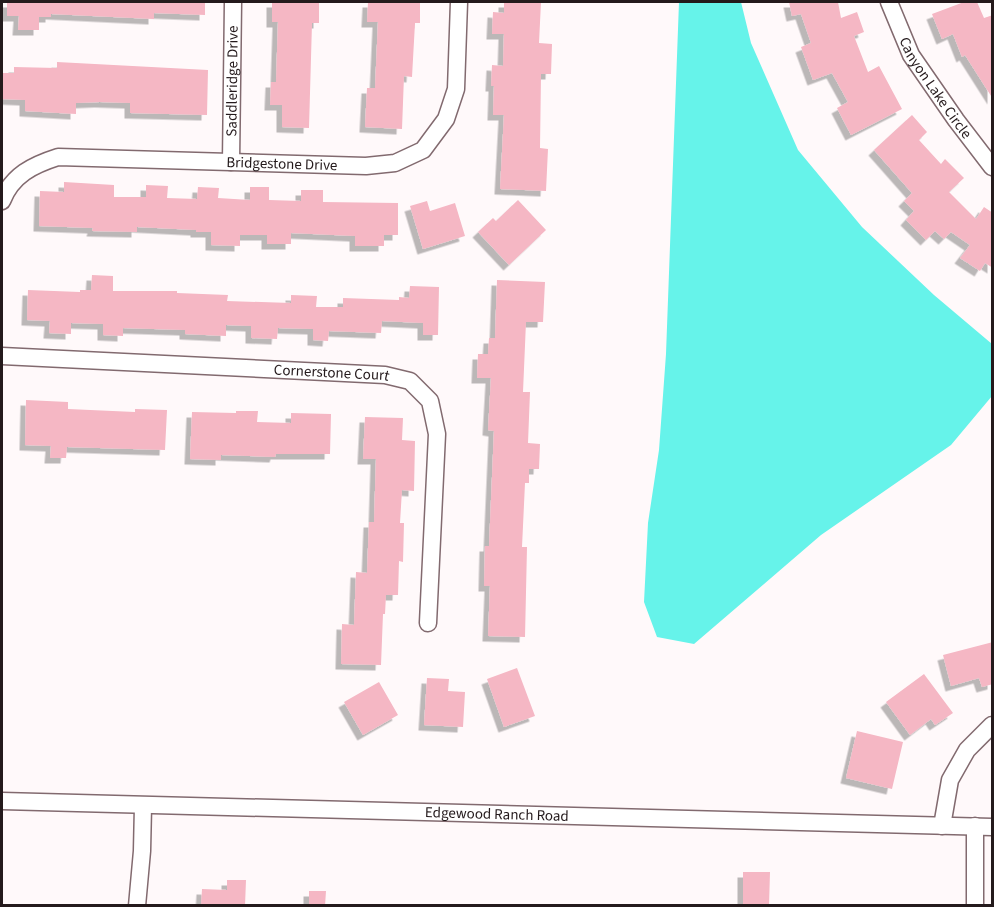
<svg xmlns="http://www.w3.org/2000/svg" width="994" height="907" font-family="'Source Sans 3',sans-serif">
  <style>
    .water { fill: #66f3ea }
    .building { fill: #f5b7c4; filter: url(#shadow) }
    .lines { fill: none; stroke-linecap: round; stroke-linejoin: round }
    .minor-casing { stroke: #826a6f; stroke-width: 19 }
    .minor { stroke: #fff; stroke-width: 16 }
    .labels { text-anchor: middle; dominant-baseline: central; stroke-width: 6; stroke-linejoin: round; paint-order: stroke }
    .street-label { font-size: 15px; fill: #241a1c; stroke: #fff }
  </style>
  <defs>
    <filter id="shadow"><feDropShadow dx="-5.5" dy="5.5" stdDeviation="0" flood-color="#0004"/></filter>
  </defs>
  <rect width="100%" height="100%" fill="#fff9fa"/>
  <path class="water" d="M 679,2 L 741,2 L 751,43 L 798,150 L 862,227 L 934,295 L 992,344 L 992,396 L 951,445 L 821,535 L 694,644 L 657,637 L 644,602 L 648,523 L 659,450 L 666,354 Z"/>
  <path class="building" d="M 7,2 L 205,2 L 205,15 L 154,13 L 154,19 L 51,14 L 51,17 L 39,17 L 39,30 L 18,30 L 19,16 L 7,16 Z
    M 272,2 L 319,2 L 319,23 L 312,23 L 309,128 L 282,127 L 282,105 L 270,105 L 271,82 L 276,82 L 278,22 L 272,22 Z
    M 368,2 L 420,2 L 420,23 L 415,23 L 412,77 L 404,76 L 402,129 L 365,127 L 367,88 L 375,88 L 378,22 L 367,22 Z
    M 504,2 L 541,2 L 539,43 L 552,44 L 551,74 L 541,74 L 540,148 L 548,149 L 546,191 L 500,189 L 504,115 L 493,115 L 494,86 L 491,86 L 492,65 L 503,66 L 504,34 L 492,34 L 493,12 L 504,13 Z
    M 789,2 L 838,2 L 841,18 L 857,12 L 864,32 L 854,36 L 868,72 L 879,66 L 902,109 L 851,135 L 837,108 L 848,102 L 832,73 L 813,80 L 801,47 L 811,43 L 801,14 L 792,16 Z
    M 964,2 L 977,2 L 984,18 L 993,15 L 993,99 L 965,55 L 962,57 L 953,34 L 942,39 L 932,14 Z
    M 57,62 L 208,70 L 207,115 L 130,113 L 130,103 L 100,102 L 76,103 L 76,114 L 25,111 L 25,100 L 2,99 L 2,73 L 14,73 L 14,67 L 57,68 Z
    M 912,115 L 927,132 L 919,140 L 941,164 L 945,159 L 964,178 L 949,192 L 976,219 L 984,207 L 993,213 L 993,268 L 985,263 L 980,271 L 960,258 L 970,245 L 951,232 L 944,239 L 935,231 L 926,240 L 906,220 L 914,211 L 904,201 L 912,193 L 874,150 Z
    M 64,182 L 114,185 L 114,197 L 146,197 L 146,185 L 168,186 L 167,198 L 197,199 L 198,187 L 219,188 L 218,198 L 250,200 L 250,187 L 269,187 L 269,200 L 301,201 L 301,190 L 323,190 L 323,202 L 398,203 L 398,235 L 384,235 L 384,246 L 355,246 L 355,236 L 291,233 L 291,244 L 267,244 L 267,235 L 240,235 L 240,246 L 211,245 L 211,232 L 196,232 L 196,230 L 137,227 L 137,232 L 92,231 L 93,228 L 39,226 L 40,191 L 64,192 Z
    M 518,200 L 546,230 L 509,265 L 478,232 L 493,218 L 496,221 Z
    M 427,201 L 430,211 L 455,203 L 465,236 L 423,249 L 410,206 Z
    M 92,275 L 113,276 L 113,291 L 177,291 L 177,293 L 228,295 L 227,301 L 291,303 L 291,295 L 317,296 L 316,307 L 343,307 L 343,298 L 399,300 L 399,297 L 409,298 L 410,286 L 439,287 L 438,335 L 423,335 L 423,323 L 382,321 L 381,333 L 329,331 L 328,341 L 313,340 L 313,329 L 278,328 L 277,339 L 251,338 L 251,326 L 226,325 L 226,336 L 185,334 L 185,330 L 123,328 L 123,336 L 103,335 L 103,324 L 71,323 L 71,334 L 49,333 L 50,321 L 27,320 L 28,290 L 80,292 L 80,290 L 91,290 Z
    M 497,280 L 545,282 L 543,322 L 526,322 L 523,392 L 530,392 L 528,443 L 540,444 L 539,469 L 529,469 L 529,483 L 525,483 L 522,547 L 527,547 L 525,637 L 488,636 L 490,586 L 484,586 L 485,546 L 489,546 L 494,431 L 488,430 L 491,378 L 477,378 L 478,354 L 488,354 L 489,338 L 495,338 Z
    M 26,400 L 68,402 L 68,409 L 135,412 L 135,409 L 167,410 L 165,450 L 67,447 L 66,458 L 50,458 L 51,446 L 25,445 Z
    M 236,411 L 258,411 L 257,422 L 291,423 L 291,413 L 331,414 L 330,454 L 276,454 L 275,457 L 221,455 L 221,460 L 190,459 L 192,412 L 236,413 Z
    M 365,417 L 403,418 L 402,440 L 415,441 L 414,491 L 402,490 L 400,523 L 404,523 L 403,562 L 399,561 L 398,595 L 386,595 L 385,614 L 383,614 L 381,665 L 341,664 L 342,624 L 354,625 L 356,572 L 367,573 L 369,522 L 374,522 L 376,459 L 363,459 Z
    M 993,642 L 993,684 L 982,687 L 979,678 L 951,686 L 943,655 Z
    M 517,668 L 535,716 L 504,727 L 487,679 Z
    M 924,674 L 953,713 L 935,725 L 931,719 L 910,735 L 886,702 Z
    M 427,678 L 449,679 L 448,691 L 465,692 L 463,727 L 424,725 Z
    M 379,682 L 398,715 L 363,735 L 344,702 Z
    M 857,731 L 903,742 L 892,789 L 846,778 Z
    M 743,872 L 770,872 L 769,906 L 743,906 Z
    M 227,880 L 246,880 L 245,906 L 201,906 L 202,889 L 227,890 Z
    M 309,891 L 326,891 L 325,906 L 309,906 Z"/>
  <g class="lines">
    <g class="minor-casing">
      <g id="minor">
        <path id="s1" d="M 889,2 L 911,55 L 956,120 L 992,167"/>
        <path id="s2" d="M 231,162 L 233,2"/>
        <path id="s3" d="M 2,201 C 12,175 33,165 58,157 L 366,166 L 395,163 L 423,150 L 446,119 L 456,89 L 459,2"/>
        <path id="s4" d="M 2,356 L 385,375 L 410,381 L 430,401 L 437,434 L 428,623"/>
        <path id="s5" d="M 2,801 L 992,827"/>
        <path d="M 942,826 L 950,780 L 967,750 L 992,725"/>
        <path d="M 975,826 L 975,906"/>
        <path d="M 137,906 L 142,851 L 143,806"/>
      </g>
    </g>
    <use href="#minor" class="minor"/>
  </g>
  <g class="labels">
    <g class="street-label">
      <text stroke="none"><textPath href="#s2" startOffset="81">Saddleridge Drive</textPath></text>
      <text stroke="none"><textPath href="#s1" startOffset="98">Canyon Lake Circle</textPath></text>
      <text stroke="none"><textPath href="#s3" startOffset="298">Bridgestone Drive</textPath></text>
      <text stroke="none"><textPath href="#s4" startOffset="330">Cornerstone Court</textPath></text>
      <text stroke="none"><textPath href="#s5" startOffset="495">Edgewood Ranch Road</textPath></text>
    </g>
  </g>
  <rect width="994" height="907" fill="none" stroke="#241a1c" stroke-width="6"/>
</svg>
